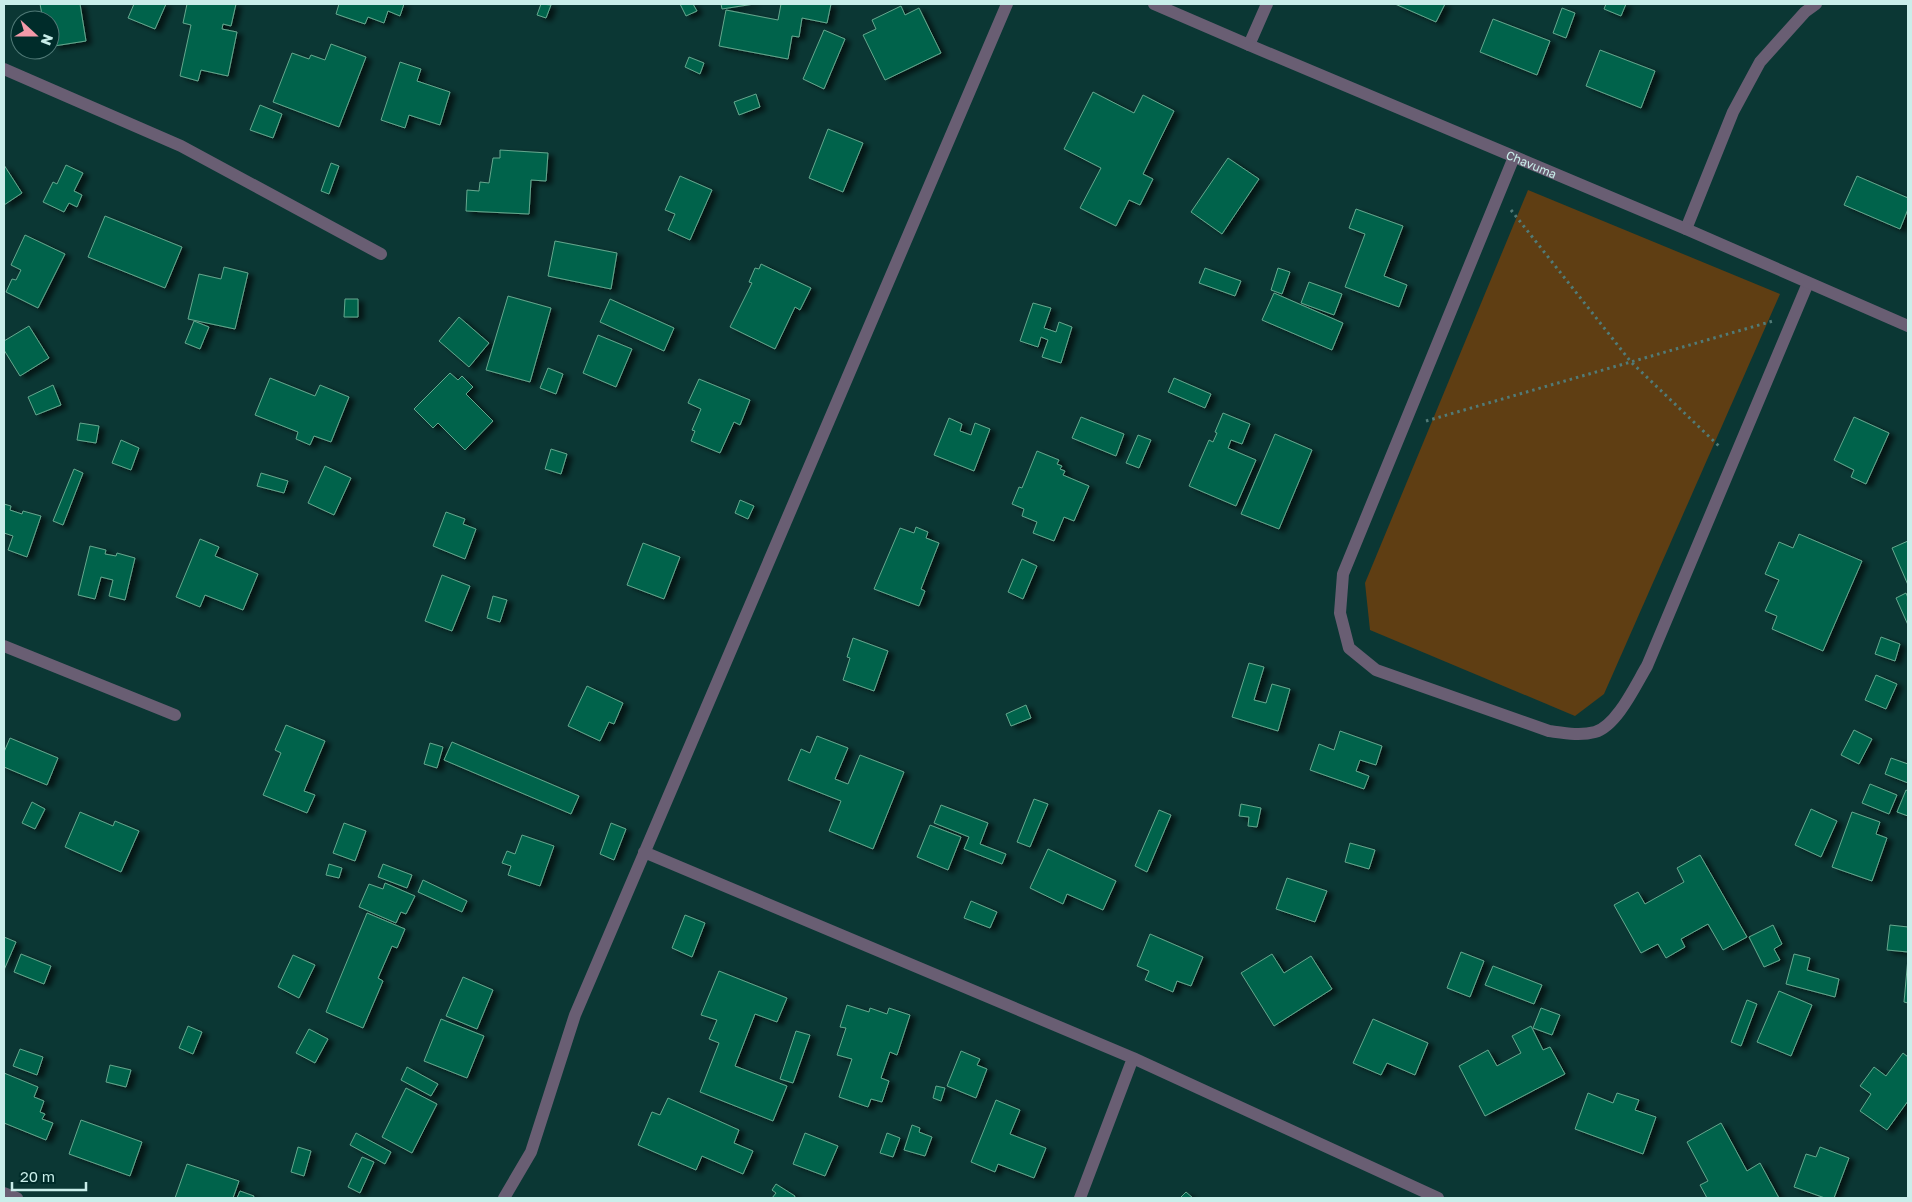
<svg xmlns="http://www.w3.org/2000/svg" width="1912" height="1202" font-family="'Golos Text',sans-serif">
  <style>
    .green { fill: #5f3e13 }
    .building { fill: #00644b; stroke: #65a78e; filter: url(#shadow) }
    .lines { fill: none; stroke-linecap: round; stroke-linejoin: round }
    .path { stroke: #517b77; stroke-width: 3; stroke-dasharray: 2.5 4; stroke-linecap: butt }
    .minor { stroke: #695e73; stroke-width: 12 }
    .tertiary { stroke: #695e73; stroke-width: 12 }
    .labels { text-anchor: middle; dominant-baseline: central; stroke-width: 5; stroke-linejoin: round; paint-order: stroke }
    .street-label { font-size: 12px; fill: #c9eeea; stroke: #002c2a }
  </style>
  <defs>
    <filter id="shadow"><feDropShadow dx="5.5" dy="3" stdDeviation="2.5" flood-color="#0009"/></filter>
  </defs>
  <rect width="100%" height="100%" fill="#0b3734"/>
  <path class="green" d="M 1528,190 L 1780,294 L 1604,694 L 1575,716 L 1370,630 L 1365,583 Z"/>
  <path class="building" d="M 40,4 L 80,4 L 86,41 L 54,46 L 50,20 L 43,20 Z
    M 134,4 L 166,4 L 155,29 L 128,18 Z
    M 187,4 L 236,4 L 231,26 L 223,24 L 222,29 L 237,32 L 228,76 L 201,70 L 198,81 L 180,76 L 191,25 L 183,23 Z
    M 339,4 L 404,4 L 400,16 L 388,11 L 384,23 L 368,17 L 365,24 L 336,14 Z
    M 541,4 L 551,5 L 546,18 L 537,15 Z
    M 680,4 L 693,4 L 697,11 L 686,16 Z
    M 721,4 L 754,4 L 722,9 Z
    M 781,4 L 831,4 L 827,23 L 802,18 L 799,37 L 792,36 L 788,59 L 719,46 L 726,10 L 778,20 Z
    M 1395,4 L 1445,4 L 1436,22 Z
    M 1606,4 L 1626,4 L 1621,16 L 1604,9 Z
    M 901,6 L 905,15 L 919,8 L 941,53 L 885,80 L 863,35 L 876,29 L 872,20 Z
    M 1562,8 L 1575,13 L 1566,38 L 1553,33 Z
    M 1493,19 L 1550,41 L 1537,75 L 1480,52 Z
    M 824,30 L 845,39 L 824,89 L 803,79 Z
    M 331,44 L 366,57 L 339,127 L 273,102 L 292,53 L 309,59 L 311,55 L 325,60 Z
    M 1600,50 L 1655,71 L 1641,108 L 1586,86 Z
    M 689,57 L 704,63 L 700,74 L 685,67 Z
    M 400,62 L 421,69 L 417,81 L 450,92 L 440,125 L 409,115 L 405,128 L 381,120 Z
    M 1093,92 L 1134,113 L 1143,95 L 1174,111 L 1143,174 L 1153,179 L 1140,205 L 1129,200 L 1116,226 L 1080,208 L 1101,168 L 1064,149 Z
    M 756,94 L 760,107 L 739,115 L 734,102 Z
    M 260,105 L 282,114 L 273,138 L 250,130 Z
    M 828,129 L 863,143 L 843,192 L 809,178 Z
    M 500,150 L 548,153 L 546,181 L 531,180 L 529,214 L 466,211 L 467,190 L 479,191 L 480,182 L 489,183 L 493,158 L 500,158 Z
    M 1228,158 L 1259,179 L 1222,234 L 1191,212 Z
    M 331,163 L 339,166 L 329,194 L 321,191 Z
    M 4,165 L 22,193 L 4,205 Z
    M 66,165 L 83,173 L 74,191 L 82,195 L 77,207 L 69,203 L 64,212 L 43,202 L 53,182 L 57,184 Z
    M 680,176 L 712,190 L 690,240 L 668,230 L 675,214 L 665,210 Z
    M 1857,176 L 1908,198 L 1908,209 L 1900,229 L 1844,205 Z
    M 1356,209 L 1403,226 L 1384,276 L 1407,285 L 1399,307 L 1345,287 L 1365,234 L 1349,228 Z
    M 105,216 L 182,247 L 165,288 L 88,257 Z
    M 25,235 L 65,254 L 38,308 L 6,292 L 12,279 L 16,280 L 21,270 L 11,265 Z
    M 555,241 L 617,253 L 611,289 L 548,276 Z
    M 761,264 L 811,288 L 800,310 L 795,307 L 775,349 L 730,327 L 752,283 L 749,282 L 755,268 L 759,269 Z
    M 224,267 L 248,273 L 235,329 L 188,319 L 199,274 L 221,279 Z
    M 1205,268 L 1241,281 L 1235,296 L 1199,283 Z
    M 1278,268 L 1290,272 L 1282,294 L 1271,290 Z
    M 1309,282 L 1342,294 L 1334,315 L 1301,303 Z
    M 1274,293 L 1343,323 L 1332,350 L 1262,320 Z
    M 508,296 L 551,308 L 530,382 L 486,370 Z
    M 345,299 L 358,299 L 358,317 L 344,317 Z
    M 610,299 L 674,328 L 664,351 L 600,322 Z
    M 1033,303 L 1051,308 L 1044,328 L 1056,332 L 1059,322 L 1072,327 L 1061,363 L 1042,357 L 1048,340 L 1041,337 L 1038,347 L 1020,341 Z
    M 459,317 L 489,343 L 469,367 L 439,341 Z
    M 194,321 L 209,327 L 200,349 L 185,343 Z
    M 29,326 L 49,358 L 20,376 L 4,350 L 4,341 Z
    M 598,335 L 632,349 L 616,387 L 583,373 Z
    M 548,368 L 563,374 L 556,394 L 540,388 Z
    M 450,373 L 458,380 L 462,376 L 473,387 L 466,394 L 493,421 L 465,450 L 438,423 L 433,428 L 414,409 Z
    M 270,378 L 315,396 L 320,385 L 349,397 L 331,442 L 314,436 L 310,445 L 296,439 L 298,432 L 255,415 Z
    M 1174,378 L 1211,394 L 1205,408 L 1168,392 Z
    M 699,379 L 750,400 L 740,425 L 734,422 L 720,453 L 691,441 L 695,431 L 692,430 L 701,409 L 688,403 Z
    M 53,385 L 61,405 L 36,415 L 28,397 Z
    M 1223,413 L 1250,424 L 1242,444 L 1231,440 L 1228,448 L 1256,460 L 1236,506 L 1189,486 L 1209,440 L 1213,442 L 1217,433 L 1215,432 Z
    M 1081,417 L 1124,434 L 1116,456 L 1072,438 Z
    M 1854,417 L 1889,433 L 1866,484 L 1851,477 L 1854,470 L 1834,460 Z
    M 949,418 L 962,424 L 960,431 L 971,435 L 975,423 L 990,429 L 974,471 L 934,455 Z
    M 80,423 L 99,426 L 96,443 L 77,440 Z
    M 1275,434 L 1312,450 L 1279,529 L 1241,514 Z
    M 1138,435 L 1151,440 L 1139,468 L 1126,463 Z
    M 121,440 L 139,448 L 131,470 L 112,463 Z
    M 551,449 L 567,454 L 561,474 L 545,469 Z
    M 1037,451 L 1059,460 L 1057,464 L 1062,466 L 1060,469 L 1065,471 L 1063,475 L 1089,486 L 1074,521 L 1064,517 L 1054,541 L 1033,533 L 1037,522 L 1022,516 L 1024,509 L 1012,504 L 1019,487 L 1022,488 Z
    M 325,466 L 351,478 L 334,515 L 308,503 Z
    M 74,469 L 83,473 L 63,525 L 53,521 Z
    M 261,473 L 288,481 L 284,493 L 257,486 Z
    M 740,500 L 754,506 L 748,519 L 735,513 Z
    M 4,504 L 11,506 L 10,510 L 22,514 L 23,511 L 41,516 L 27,557 L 8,550 L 13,536 L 4,533 Z
    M 446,512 L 465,519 L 463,524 L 476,529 L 465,559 L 433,546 Z
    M 916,527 L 928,532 L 926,538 L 939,543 L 921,589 L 925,591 L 919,606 L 874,589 L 900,528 L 914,533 Z
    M 1799,534 L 1862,561 L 1823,651 L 1772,629 L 1777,616 L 1765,611 L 1779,580 L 1765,574 L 1779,542 L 1793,548 Z
    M 200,539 L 219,547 L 215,556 L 258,574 L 243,610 L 205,595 L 200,607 L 176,597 Z
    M 1908,541 L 1908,585 L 1892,548 Z
    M 643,543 L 680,557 L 664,599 L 627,585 Z
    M 90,546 L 106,550 L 105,554 L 116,556 L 117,553 L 135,558 L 125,600 L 109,596 L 113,580 L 101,577 L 95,599 L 78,595 Z
    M 1022,559 L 1037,566 L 1023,599 L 1008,592 Z
    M 442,575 L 470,586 L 452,631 L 425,621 Z
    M 1906,593 L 1908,598 L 1908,625 L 1896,598 Z
    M 493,596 L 507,600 L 500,622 L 487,618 Z
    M 1881,637 L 1900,644 L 1895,661 L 1875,654 Z
    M 853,638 L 888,651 L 874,691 L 843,680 L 850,658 L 847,657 Z
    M 1249,663 L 1264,667 L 1254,700 L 1266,703 L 1272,684 L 1290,689 L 1278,731 L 1232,717 Z
    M 1876,675 L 1897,684 L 1886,709 L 1865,700 Z
    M 587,686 L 623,703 L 614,724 L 609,722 L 600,741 L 568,726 Z
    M 1026,705 L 1031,718 L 1011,726 L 1006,714 Z
    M 286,725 L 325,741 L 304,791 L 315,795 L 307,813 L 263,795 L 281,753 L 275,750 Z
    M 1854,730 L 1872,739 L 1859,764 L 1841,755 Z
    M 1340,731 L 1382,746 L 1376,765 L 1360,760 L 1356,771 L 1369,776 L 1364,789 L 1310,770 L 1319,744 L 1334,750 Z
    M 817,736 L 848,748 L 835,779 L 848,784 L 860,755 L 904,772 L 873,849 L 829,831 L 841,801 L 788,780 L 801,749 L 810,753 Z
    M 10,738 L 58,758 L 47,785 L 4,767 L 4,752 Z
    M 452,742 L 579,796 L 571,814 L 444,760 Z
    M 430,743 L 443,747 L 437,768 L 424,764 Z
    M 1891,758 L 1908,764 L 1908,783 L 1885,774 Z
    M 1870,784 L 1897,795 L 1889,814 L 1862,803 Z
    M 1906,790 L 1908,791 L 1908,816 L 1897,812 Z
    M 1034,799 L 1048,804 L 1030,847 L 1017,842 Z
    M 32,802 L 45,809 L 35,829 L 22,823 Z
    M 1241,804 L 1261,808 L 1257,827 L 1248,826 L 1249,817 L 1239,816 Z
    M 941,805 L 988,823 L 980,844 L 1006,854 L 1002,864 L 964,849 L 969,837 L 934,823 Z
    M 1811,809 L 1837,821 L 1821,857 L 1795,845 Z
    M 1159,810 L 1171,815 L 1147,872 L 1135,866 Z
    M 80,812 L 113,826 L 115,821 L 139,831 L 121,872 L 65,847 Z
    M 1852,812 L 1880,822 L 1876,834 L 1887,838 L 1872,881 L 1832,867 Z
    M 344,823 L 366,831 L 355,861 L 333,853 Z
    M 611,823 L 626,829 L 614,860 L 600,854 Z
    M 930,825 L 961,837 L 948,870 L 917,857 Z
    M 522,835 L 554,846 L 540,886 L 508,875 L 511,866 L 502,863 L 507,851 L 515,854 Z
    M 1350,843 L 1375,850 L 1369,869 L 1345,862 Z
    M 1048,849 L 1116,881 L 1103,910 L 1067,894 L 1063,904 L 1030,888 Z
    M 1700,855 L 1747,937 L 1723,950 L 1708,924 L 1681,939 L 1685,947 L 1666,958 L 1658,944 L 1641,953 L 1614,905 L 1638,892 L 1645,904 L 1684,882 L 1677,868 Z
    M 329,864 L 342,868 L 339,878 L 326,875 Z
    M 383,864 L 412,875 L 407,888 L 378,877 Z
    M 1287,878 L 1327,891 L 1315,922 L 1276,909 Z
    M 423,880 L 467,901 L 462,912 L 418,892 Z
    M 385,883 L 415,896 L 406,914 L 401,912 L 396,923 L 359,907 L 369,884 L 383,889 Z
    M 971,901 L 997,912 L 990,928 L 964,918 Z
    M 367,913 L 405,929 L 397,948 L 392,946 L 378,978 L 383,981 L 363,1028 L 326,1012 Z
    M 685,915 L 705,923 L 692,957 L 672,948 Z
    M 1773,925 L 1782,944 L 1774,949 L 1780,960 L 1764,967 L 1749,937 Z
    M 1890,925 L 1908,927 L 1908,952 L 1887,950 Z
    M 1150,934 L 1203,957 L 1191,986 L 1177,981 L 1173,992 L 1145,980 L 1149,971 L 1137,966 Z
    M 4,937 L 16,942 L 4,970 Z
    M 1461,952 L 1484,961 L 1470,997 L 1447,988 Z
    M 21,954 L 51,966 L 44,984 L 14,972 Z
    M 1272,954 L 1284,973 L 1311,956 L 1332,989 L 1274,1026 L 1241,973 Z
    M 1794,954 L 1810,958 L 1807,970 L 1839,979 L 1835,997 L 1786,984 Z
    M 293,955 L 315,965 L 299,998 L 278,987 Z
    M 1908,958 L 1908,1003 L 1904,1002 Z
    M 1493,966 L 1542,985 L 1534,1004 L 1485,985 Z
    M 719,971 L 787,998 L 777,1022 L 755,1014 L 735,1066 L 787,1086 L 773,1121 L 700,1092 L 719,1043 L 709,1039 L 717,1020 L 701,1015 Z
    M 463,977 L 493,990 L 477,1029 L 446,1016 Z
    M 1779,991 L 1812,1005 L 1791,1056 L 1757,1042 Z
    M 1747,1000 L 1757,1004 L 1741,1046 L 1731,1042 Z
    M 847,1005 L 869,1012 L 870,1008 L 887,1014 L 889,1008 L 910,1015 L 897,1055 L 890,1052 L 881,1078 L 889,1081 L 882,1102 L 871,1099 L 868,1107 L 839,1097 L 852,1059 L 837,1055 L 846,1028 L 840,1027 Z
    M 1541,1008 L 1560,1015 L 1552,1035 L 1533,1028 Z
    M 441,1019 L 484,1036 L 467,1078 L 424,1061 Z
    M 1373,1019 L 1428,1043 L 1415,1075 L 1387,1063 L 1381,1075 L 1353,1063 Z
    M 188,1026 L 202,1032 L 193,1054 L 179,1048 Z
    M 1531,1026 L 1543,1050 L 1550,1047 L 1565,1074 L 1485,1116 L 1459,1066 L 1488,1050 L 1497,1066 L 1521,1053 L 1512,1036 Z
    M 309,1029 L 328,1039 L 315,1063 L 296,1053 Z
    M 796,1031 L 810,1035 L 793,1083 L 780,1079 Z
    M 20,1049 L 43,1057 L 37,1075 L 13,1066 Z
    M 961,1051 L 980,1059 L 977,1065 L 987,1069 L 976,1098 L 947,1086 Z
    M 1903,1053 L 1908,1057 L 1908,1101 L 1887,1130 L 1860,1111 L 1871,1094 L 1860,1086 L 1874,1067 L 1886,1076 Z
    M 110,1065 L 131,1070 L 126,1087 L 106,1082 Z
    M 407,1067 L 438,1084 L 431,1096 L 401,1080 Z
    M 4,1073 L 38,1087 L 34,1097 L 44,1101 L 40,1112 L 45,1114 L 42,1119 L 53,1123 L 46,1140 L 4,1123 Z
    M 936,1086 L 945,1088 L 941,1101 L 933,1098 Z
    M 406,1088 L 437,1104 L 412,1153 L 382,1137 Z
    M 1588,1093 L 1613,1103 L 1617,1093 L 1639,1100 L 1635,1110 L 1656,1117 L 1643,1154 L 1575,1129 Z
    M 668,1098 L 739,1130 L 734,1143 L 753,1151 L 743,1174 L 702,1156 L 696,1170 L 638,1145 L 652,1112 L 660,1115 Z
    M 996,1100 L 1020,1110 L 1010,1134 L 1046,1148 L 1034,1178 L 998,1164 L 995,1172 L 971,1162 Z
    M 81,1120 L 142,1142 L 130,1176 L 69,1154 Z
    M 1721,1123 L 1747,1171 L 1760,1163 L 1779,1198 L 1707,1198 L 1700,1185 L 1708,1181 L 1687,1142 Z
    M 912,1125 L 920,1128 L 919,1132 L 932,1137 L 925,1156 L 904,1150 Z
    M 356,1133 L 391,1152 L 385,1164 L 350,1145 Z
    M 805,1133 L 838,1146 L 825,1176 L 793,1164 Z
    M 887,1133 L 900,1138 L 893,1157 L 880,1153 Z
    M 298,1147 L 311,1151 L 304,1176 L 291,1172 Z
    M 1820,1147 L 1849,1158 L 1834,1198 L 1825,1198 L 1794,1187 L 1806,1154 L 1816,1157 Z
    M 362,1157 L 374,1162 L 360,1193 L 348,1187 Z
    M 187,1164 L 239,1181 L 233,1198 L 175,1198 Z
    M 776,1184 L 795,1196 L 794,1198 L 772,1198 L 776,1193 L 772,1190 Z
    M 240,1191 L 254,1196 L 253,1198 L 237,1198 Z
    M 1186,1192 L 1193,1198 L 1180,1198 Z"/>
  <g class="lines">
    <path class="path" d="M 1511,210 L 1631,362 L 1720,447
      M 1426,421 L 1773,321"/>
    <path class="minor" d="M 1249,45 L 1267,4
      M 4,69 L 181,146 L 381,254
      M 1514,157 L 1343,574 L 1340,613 L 1349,648 L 1376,670 L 1549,731 C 1564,733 1580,736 1595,732 C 1617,726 1636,684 1647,666 L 1808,283
      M 1686,229 L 1733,112 L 1760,62 L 1805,12 L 1816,4
      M 4,646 L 175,715
      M 644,852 L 1133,1058 L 1438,1198
      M 4,1193 L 17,1198
      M 504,1198 L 531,1152 L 575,1015 L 1007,4
      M 1080,1198 L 1133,1058"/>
    <path class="tertiary" id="s1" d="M 1154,4 L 1249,45 L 1686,229 L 1908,326"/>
  </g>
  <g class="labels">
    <g class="street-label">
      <text stroke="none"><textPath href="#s1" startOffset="410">Chavuma</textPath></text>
    </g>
  </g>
  <rect width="1912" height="1202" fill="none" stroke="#c9eeea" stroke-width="10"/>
  <g transform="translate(35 35) rotate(111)"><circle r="24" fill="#002c2a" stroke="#507a77"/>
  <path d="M0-4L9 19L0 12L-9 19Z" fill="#f39aa9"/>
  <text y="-8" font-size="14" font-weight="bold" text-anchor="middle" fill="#c9eeea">N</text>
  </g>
  <path d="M12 1182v8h74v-8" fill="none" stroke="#c9eeea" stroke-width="2.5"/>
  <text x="20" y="1182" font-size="15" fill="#c9eeea" stroke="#002c2a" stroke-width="4" paint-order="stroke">20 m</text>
</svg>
